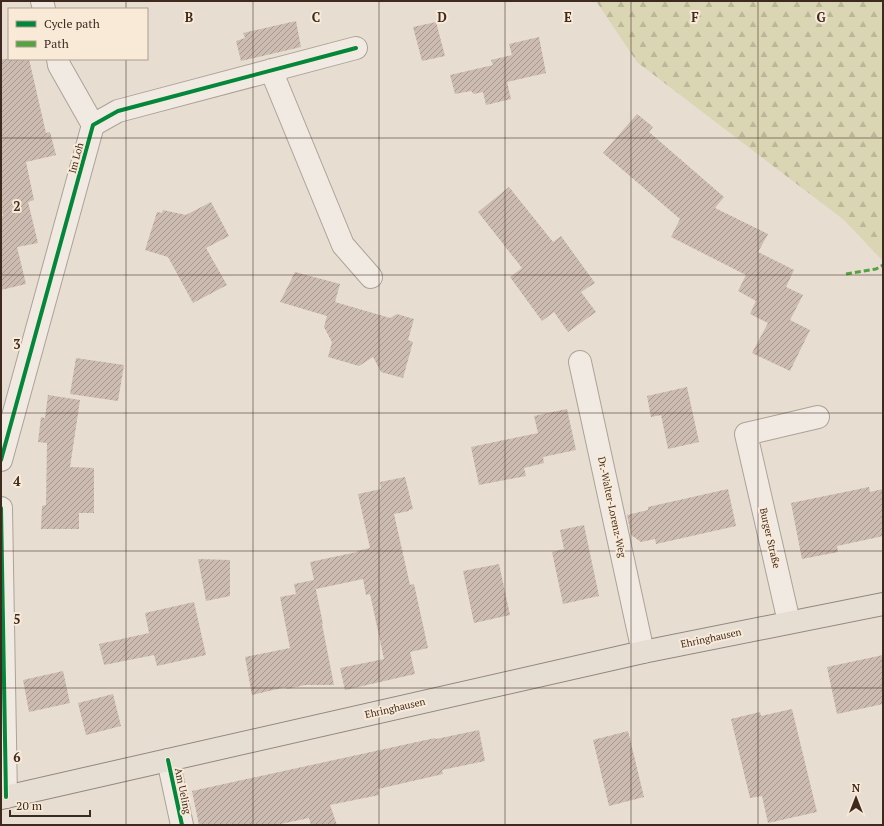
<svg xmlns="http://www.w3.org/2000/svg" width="884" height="826" font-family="'PT Serif',serif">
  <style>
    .forest { fill: url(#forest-firs) }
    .building { fill: url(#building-hatch) }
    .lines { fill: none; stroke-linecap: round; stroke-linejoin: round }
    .minor-casing { stroke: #ada298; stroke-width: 24 }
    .major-casing { stroke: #92887f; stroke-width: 24 }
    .minor { stroke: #f0eae2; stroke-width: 22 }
    .major { stroke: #e7ded3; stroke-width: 22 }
    .quiet { stroke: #54a341; stroke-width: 3; stroke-dasharray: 6 3; stroke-linecap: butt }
    .cycleway-casing { stroke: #f8ead7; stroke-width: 6 }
    .cycleway { stroke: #00873e; stroke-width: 4 }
    .grid { fill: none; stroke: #3e291f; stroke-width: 1; stroke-opacity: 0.55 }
    .labels { text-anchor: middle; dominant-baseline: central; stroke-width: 4; stroke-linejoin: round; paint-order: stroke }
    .street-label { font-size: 10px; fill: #3e291f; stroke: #f8ead7 }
    .grid-label { font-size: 13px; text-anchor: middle; font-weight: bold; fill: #3e291f; stroke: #f8ead7; stroke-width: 4; stroke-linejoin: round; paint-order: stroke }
  </style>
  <defs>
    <pattern id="forest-firs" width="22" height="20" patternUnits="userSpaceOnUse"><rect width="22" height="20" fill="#dad5b2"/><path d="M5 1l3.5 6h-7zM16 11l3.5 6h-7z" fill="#bcb799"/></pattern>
    <pattern id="building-hatch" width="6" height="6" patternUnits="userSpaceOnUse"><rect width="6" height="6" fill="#ccbbb0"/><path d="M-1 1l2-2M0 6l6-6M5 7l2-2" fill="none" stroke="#a7988f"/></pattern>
  </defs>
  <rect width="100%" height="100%" fill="#e7ddd0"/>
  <path class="forest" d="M 596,1 L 883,1 L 883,261 L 844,220 L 637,62 Z"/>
  <path class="building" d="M 296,21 L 301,47 L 241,61 L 236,41 L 245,38 L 243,33 Z
    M 436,22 L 445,56 L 422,61 L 413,27 Z
    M 539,37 L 546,73 L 507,82 L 511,99 L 486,105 L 483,92 L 474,94 L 471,91 L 455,94 L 450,75 L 493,65 L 491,60 L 512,55 L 509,44 Z
    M 1,59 L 29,59 L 46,133 L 50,132 L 56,155 L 26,162 L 34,200 L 28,202 L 38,243 L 17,247 L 26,284 L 1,290 L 1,216 L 3,216 L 1,207 Z
    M 637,114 L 653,127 L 649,132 L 724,197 L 715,208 L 768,234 L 758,252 L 794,270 L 786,287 L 803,295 L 790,320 L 810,330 L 790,371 L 752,353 L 768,323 L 750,314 L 756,301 L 738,291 L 746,275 L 671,237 L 680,219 L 603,153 Z
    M 509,187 L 553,242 L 561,236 L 595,283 L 581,292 L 596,312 L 568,332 L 554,312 L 542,321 L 510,277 L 522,268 L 478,212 Z
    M 211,202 L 229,236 L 206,248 L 227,285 L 193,303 L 168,257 L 145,250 L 157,212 L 162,213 L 163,210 L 186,215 Z
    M 295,272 L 340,284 L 335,302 L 390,318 L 397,314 L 414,319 L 408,340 L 413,342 L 403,378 L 381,372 L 373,357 L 359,366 L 328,357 L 332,342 L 324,327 L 327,316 L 280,302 Z
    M 76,358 L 124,365 L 118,401 L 70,394 Z
    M 687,387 L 699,442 L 668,449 L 661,415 L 651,417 L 647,396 Z
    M 48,395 L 80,400 L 70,467 L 94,468 L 94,513 L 79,513 L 79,529 L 41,529 L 42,506 L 46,505 L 47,443 L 38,442 L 41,417 L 45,418 Z
    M 567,409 L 576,450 L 543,457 L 544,463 L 524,468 L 526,476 L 479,485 L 471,447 L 538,433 L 534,416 Z
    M 405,477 L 413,509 L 409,510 L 409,511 L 394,514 L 410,585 L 414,584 L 428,648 L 410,652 L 415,674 L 345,690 L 340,668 L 384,659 L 370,594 L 366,595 L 363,579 L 316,589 L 310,562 L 357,552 L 357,551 L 370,548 L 358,494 L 381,489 L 380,482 Z
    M 869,487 L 870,492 L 883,489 L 883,536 L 837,546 L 838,552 L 802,559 L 791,503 Z
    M 728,489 L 736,526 L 656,544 L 655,539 L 641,542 L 631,535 L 627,515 L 648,510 L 648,507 Z
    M 584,525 L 599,596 L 563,604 L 552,552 L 564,549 L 560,530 Z
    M 198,559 L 230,560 L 230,596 L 206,601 Z
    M 499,564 L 510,615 L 474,623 L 463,571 Z
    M 314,580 L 323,624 L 322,624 L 334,685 L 305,685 L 287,689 L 286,687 L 252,695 L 245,657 L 290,648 L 280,597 L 296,594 L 294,584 Z
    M 194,602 L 206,655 L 157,666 L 154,655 L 104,665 L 99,644 L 149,633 L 145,613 Z
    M 883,655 L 883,704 L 837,714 L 827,667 Z
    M 63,671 L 70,703 L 29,712 L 23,680 Z
    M 113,694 L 121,726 L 86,735 L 78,703 Z
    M 792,709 L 817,812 L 768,823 L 762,796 L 750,798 L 731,719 L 760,712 L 761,716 Z
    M 479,730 L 485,761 L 442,770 L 443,774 L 378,789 L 379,795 L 330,805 L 337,825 L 311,825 L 309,818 L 276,825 L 199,825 L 192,791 L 435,738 L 436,739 Z
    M 628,731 L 644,797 L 609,806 L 593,740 Z"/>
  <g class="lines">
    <g class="minor-casing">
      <path id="minor" d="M 42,1 L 44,9
        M 58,59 L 59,65 L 93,125
        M 271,70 L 343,245 L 371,277
        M 580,362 L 643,652
        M 1,460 L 93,125 L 118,111 L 356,48
        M 1,508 L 6,797
        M 789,622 L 746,434 L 818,417
        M 168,760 L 182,825"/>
    </g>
    <g class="major-casing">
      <path id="major" d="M 1,798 L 643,652 L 883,604"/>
    </g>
    <use href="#minor" class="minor"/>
    <use href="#major" class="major"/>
    <path class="quiet" d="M 846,274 L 876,269 L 883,265"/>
    <g class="cycleway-casing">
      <path id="cycleway" d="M 1,460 L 93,125 L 118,111 L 356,48
        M 1,508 L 6,797
        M 168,760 L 182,825"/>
    </g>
    <use href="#cycleway" class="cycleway"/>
  </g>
  <path class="grid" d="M 126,1 L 126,9M 253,1 L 253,825M 379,1 L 379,825M 505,1 L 505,825M 631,1 L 631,825M 758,1 L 758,825M 126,59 L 126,825M 1,138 L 883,138M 1,275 L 883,275M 1,413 L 883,413M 1,551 L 883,551M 1,688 L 883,688"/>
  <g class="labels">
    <g class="street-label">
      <text transform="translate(76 158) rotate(-75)">Im Loh</text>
      <text transform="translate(612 507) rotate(78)">Dr.-Walter-Lorenz-Weg</text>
      <text transform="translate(770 538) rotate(77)">Burger Straße</text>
      <text transform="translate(711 638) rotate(-12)">Ehringhausen</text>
      <text transform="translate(395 708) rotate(-13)">Ehringhausen</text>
      <text transform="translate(183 791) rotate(78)">Am Ueling</text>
    </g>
  </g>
  <g class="grid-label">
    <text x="189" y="22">B</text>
    <text x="316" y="22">C</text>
    <text x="442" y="22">D</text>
    <text x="568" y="22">E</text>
    <text x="695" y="22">F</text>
    <text x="821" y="22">G</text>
    <text x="17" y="211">2</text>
    <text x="17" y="349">3</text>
    <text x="17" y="486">4</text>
    <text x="17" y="624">5</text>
    <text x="17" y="762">6</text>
  </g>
  <rect width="884" height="826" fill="none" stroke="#3e291f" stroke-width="4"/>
  <rect x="8" y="8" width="140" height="52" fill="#f8ead7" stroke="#ae9d8d"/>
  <rect x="16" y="21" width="20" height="6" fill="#00873e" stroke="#ae9d8d"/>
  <text x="44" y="28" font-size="12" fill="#3e291f">Cycle path</text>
  <rect x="16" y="41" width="20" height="6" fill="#54a341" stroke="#ae9d8d"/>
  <text x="44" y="48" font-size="12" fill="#3e291f">Path</text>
  <g transform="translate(856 798)" stroke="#f8ead7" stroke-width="3" paint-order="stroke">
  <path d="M0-3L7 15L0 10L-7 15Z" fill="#3e291f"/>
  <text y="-6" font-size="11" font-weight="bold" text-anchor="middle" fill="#3e291f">N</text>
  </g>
  <path d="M10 810v6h80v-6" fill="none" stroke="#3e291f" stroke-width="2"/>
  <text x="16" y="810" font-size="12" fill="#3e291f" stroke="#f8ead7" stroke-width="3" paint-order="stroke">20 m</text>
</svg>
